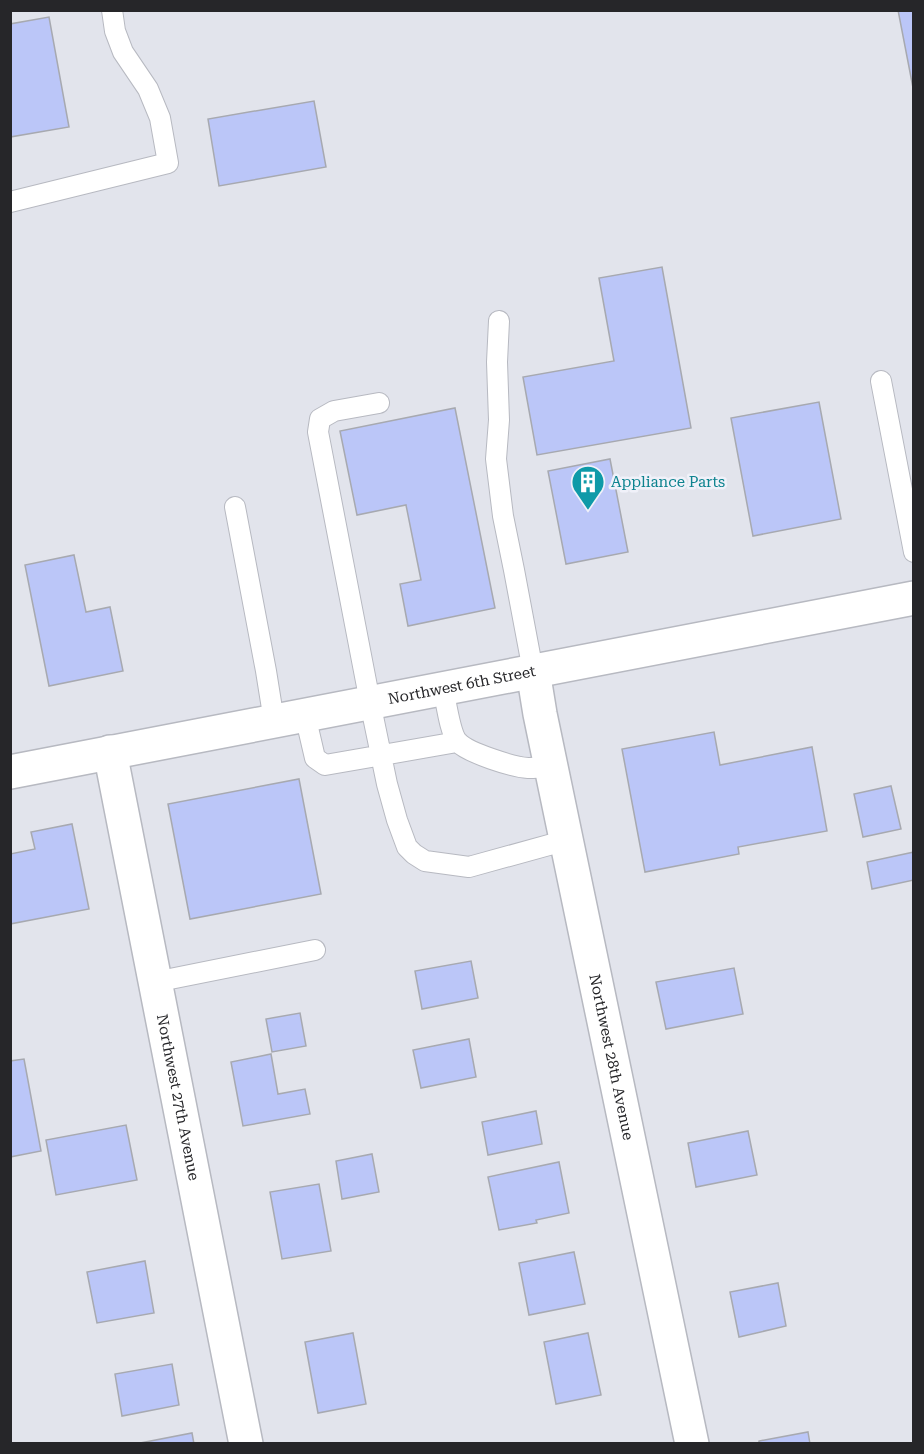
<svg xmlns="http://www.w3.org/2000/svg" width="924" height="1454" font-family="'Roboto Serif',serif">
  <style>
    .building { fill: #bbc6f8; stroke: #a7a9b0; stroke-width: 1.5 }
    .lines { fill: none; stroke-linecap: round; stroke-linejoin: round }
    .service-casing { stroke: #b7b9c1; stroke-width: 22 }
    .minor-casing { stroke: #b7b9c1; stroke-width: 36 }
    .secondary-casing { stroke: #b7b9c1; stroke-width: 36 }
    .service { stroke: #fff; stroke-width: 20 }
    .minor { stroke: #fff; stroke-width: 33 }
    .secondary { stroke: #fff; stroke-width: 33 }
    .labels { text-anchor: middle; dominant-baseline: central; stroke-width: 5; stroke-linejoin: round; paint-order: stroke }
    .culture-label { font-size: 15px; fill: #0d838f; stroke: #f0f1f9; text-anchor: start }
    .street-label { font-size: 15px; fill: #262629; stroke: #f0f1f9 }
  </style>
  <rect width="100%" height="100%" fill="#e2e4ec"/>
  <path class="building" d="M 898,10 L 914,10 L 914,93 Z
    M 49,17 L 69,127 L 10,137 L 10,24 Z
    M 314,101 L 326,167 L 219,186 L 208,119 Z
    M 662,267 L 691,428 L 537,455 L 523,377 L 614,361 L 599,278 Z
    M 819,402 L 841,519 L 753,536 L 731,418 Z
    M 455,408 L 495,608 L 408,626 L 400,584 L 421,580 L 406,505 L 357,515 L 340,431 Z
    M 610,459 L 628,552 L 566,564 L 548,471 Z
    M 74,555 L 86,612 L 110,607 L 123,671 L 49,686 L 25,565 Z
    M 714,732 L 720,765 L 812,747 L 827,831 L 738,847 L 739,854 L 645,872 L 622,749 Z
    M 299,779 L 321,894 L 190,919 L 168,804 Z
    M 891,786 L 901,829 L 863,837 L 854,794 Z
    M 72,824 L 89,909 L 10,924 L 10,854 L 35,849 L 31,832 Z
    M 914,852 L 914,880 L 872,889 L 867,862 Z
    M 471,961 L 478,998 L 422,1009 L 415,971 Z
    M 734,968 L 743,1014 L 666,1029 L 656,982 Z
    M 300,1013 L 306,1046 L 272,1052 L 266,1019 Z
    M 469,1039 L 476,1077 L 421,1088 L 413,1050 Z
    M 271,1054 L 278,1094 L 305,1089 L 310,1114 L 243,1126 L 231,1062 Z
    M 24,1059 L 41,1151 L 10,1157 L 10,1061 Z
    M 536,1111 L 542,1144 L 488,1155 L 482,1122 Z
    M 126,1125 L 137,1180 L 56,1195 L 46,1140 Z
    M 748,1131 L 757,1175 L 696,1187 L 688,1143 Z
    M 372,1154 L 379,1192 L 342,1199 L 336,1161 Z
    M 559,1162 L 569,1213 L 536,1220 L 537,1223 L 499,1230 L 488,1177 Z
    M 319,1184 L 331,1251 L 282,1259 L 270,1192 Z
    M 574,1252 L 585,1304 L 529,1315 L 519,1263 Z
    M 145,1261 L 154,1313 L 97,1323 L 87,1272 Z
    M 778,1283 L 786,1326 L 739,1337 L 730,1292 Z
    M 353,1333 L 366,1404 L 318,1413 L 305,1342 Z
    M 588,1333 L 601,1395 L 556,1404 L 544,1342 Z
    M 172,1364 L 179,1405 L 122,1416 L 115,1374 Z
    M 808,1432 L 810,1444 L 759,1444 L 759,1441 Z
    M 192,1433 L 194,1444 L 135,1444 Z"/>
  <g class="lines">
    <g class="service-casing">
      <path id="service" d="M 10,202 L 168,163 L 160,118 L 148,89 L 123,52 L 115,31 L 112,10
        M 499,321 L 497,362 L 499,420 L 496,459 L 503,516 L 514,570 L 533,671
        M 881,381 L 914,552
        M 379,403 L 334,411 L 320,419 L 318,432 L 370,702 L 387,784 L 397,820 L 407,847 L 414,854 L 425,861 L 469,867 L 567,840
        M 235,507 L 266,671 L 274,721
        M 443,688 C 446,701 450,734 458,742 C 468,753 513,767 528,768 C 536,768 544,767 552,767
        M 305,715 L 315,758 L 325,765 L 457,742
        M 155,982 L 315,950"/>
    </g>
    <g class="minor-casing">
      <g id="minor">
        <path id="s1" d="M 533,671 L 540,714 L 692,1444"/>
        <path id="s2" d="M 110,752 L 246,1444"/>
      </g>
    </g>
    <g class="secondary-casing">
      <g id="secondary">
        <path id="s3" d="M 10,772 L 914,598"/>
      </g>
    </g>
    <use href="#service" class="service"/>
    <use href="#minor" class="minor"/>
    <use href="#secondary" class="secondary"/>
  </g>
  <defs>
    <g id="building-pin" transform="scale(1.725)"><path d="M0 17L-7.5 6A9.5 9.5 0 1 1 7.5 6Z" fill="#0f9aa8" stroke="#f0f1f9"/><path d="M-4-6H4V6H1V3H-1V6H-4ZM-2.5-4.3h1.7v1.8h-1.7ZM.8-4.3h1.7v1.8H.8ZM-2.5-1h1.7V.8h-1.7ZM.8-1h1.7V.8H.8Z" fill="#fff"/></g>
  </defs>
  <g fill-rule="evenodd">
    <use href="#building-pin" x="588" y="482"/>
  </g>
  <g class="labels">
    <g class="culture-label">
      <text x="611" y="482">Appliance Parts</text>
    </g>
    <g class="street-label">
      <text stroke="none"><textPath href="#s3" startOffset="460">Northwest 6th Street</textPath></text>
      <text stroke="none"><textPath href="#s1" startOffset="394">Northwest 28th Avenue</textPath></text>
      <text stroke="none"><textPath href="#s2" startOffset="352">Northwest 27th Avenue</textPath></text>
    </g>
  </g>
  <rect width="924" height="1454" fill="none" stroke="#262629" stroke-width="24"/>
</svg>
